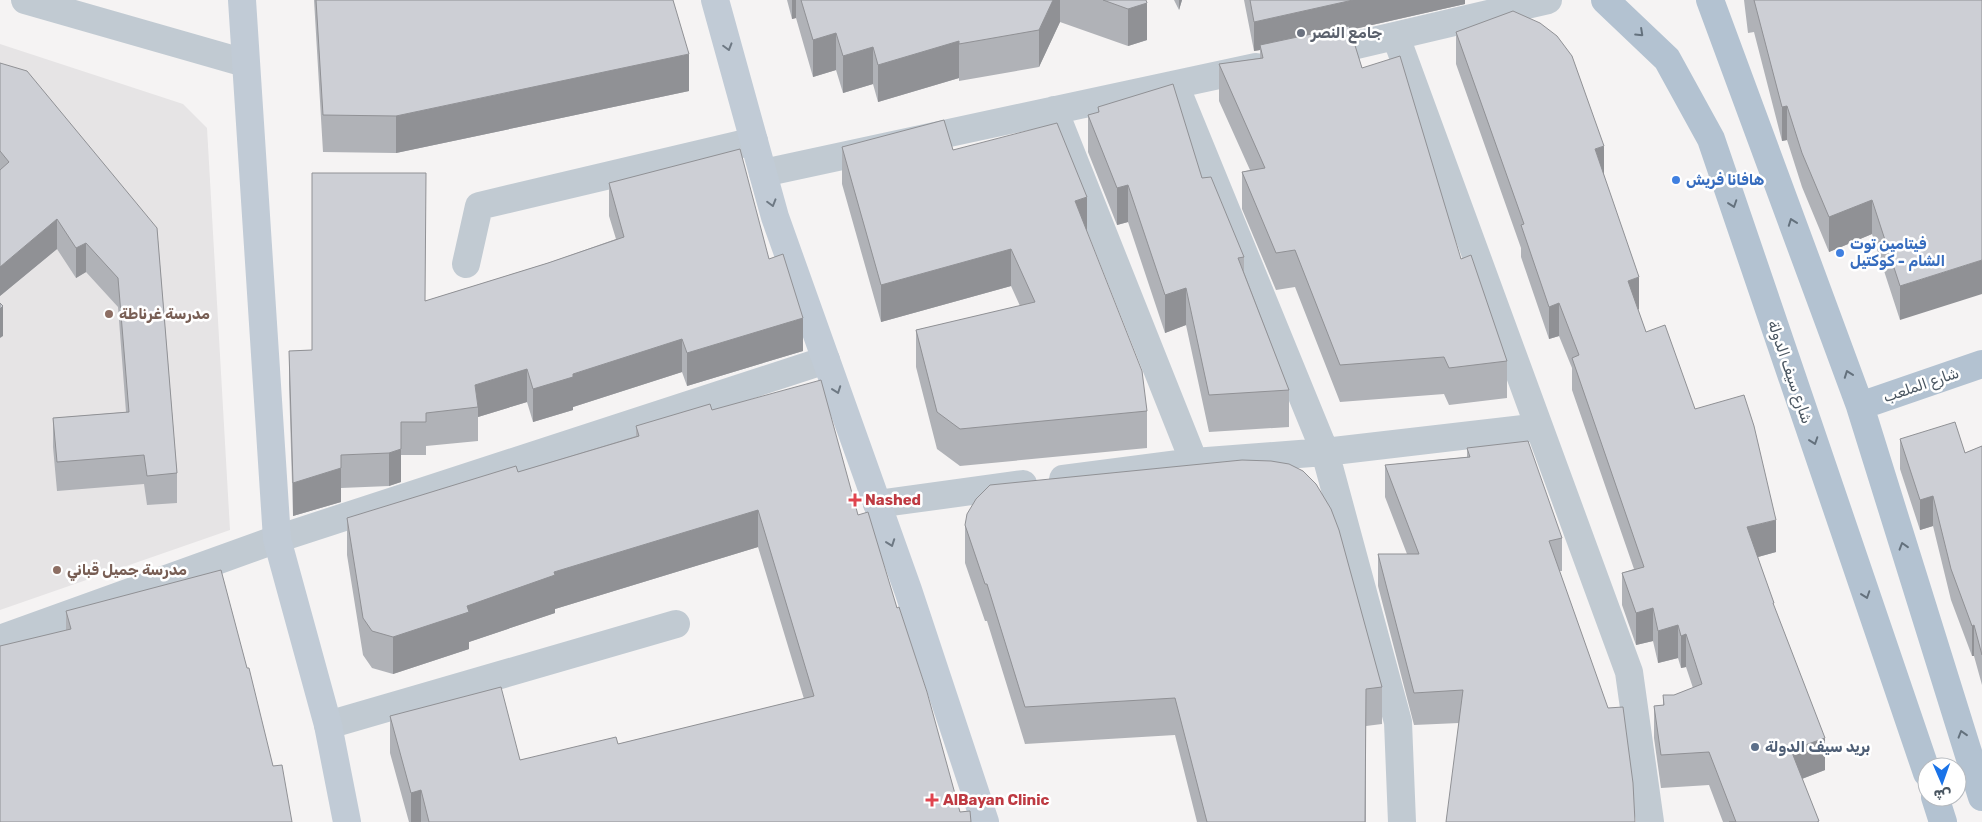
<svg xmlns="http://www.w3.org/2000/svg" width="1982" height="822" font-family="Rubik,Vazirmatn,sans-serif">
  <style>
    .education { fill: #e6e4e5 }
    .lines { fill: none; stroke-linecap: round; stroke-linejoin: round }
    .street { stroke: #c1cad2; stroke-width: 28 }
    .secondary { stroke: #c1cbd6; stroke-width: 28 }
    .primary { stroke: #b3c2d1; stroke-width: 28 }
    .wall { fill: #b0b2b7 }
    .shaded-wall { fill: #909195 }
    .building { fill: #cdcfd5; stroke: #909195 }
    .oneway { stroke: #64717d }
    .oneway2 { stroke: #6e7984 }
    .worship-dot { fill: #6b7280; stroke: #fff; stroke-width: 2 }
    .shop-dot { fill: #3f7fe0; stroke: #fff; stroke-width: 2 }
    .education-dot { fill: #8d6e63; stroke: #fff; stroke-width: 2 }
    .health-dot { fill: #e0444e; stroke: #fff; stroke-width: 2 }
    .service-dot { fill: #5c6f8a; stroke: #fff; stroke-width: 2 }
    .labels { text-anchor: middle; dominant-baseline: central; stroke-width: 5; stroke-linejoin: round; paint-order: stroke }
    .worship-label { font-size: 15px; font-weight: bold; fill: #5b616d; stroke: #fff; text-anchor: start }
    .shop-label { font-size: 15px; font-weight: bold; fill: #366cbe; stroke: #fff; text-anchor: start }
    .education-label { font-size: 15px; font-weight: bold; fill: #785e54; stroke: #fff; text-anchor: start }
    .street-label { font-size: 15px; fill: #4a5661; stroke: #fff }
    .health-label { font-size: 15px; font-weight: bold; fill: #be3a42; stroke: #fff; text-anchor: start }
    .service-label { font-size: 15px; font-weight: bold; fill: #4e5e75; stroke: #fff; text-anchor: start }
  </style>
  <rect width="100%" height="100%" fill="#f5f3f3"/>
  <path class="education" d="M 0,44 L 183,104 L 207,128 L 230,530 L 0,610 Z"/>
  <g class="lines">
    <path class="street" d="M 25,0 L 245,63
      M 1396,37 L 1629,672 L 1650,822
      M 1318,54 L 1548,0
      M 1175,85 L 1325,452 L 1398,722 L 1402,822
      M 1054,110 L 1194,462
      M 763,173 L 1256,67
      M 466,264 L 479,206 L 754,141
      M 1063,479 L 1194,462 L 1325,452 L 1539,427
      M 877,504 L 1023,484
      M 0,639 L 277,539 L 826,360
      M 328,725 L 676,624"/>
    <path class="secondary" d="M 242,0 L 277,539 L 328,725 L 347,822
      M 715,0 L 775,217 L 908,590 L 985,822"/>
    <path class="primary" d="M 1605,0 L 1667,59 L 1711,139 L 1927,773
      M 1710,0 L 1860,406 L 1982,797
      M 1860,406 L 1982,364
      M 1935,797 L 1943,822"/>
  </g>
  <path class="wall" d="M 314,0 L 673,0 L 689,91 L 396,153 L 323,152 Z
    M 787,0 L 1146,0 L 1147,40 L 1128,46 L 1060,22 L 1039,67 L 959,81 L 959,78 L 878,102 L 873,84 L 843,93 L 836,70 L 813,77 L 796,18 L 792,19 Z
    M 1174,0 L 1182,0 L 1179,10 Z
    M 1244,0 L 1465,0 L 1465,4 L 1350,30 L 1362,68 L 1461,259 L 1507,361 L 1507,398 L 1449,405 L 1444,394 L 1340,402 L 1295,287 L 1276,290 L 1242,209 L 1242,172 L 1250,170 L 1219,101 L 1219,64 L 1260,58 L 1260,50 L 1254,51 Z
    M 1744,0 L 1982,0 L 1900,320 L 1872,234 L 1829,252 L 1802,187 L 1787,140 L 1782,141 L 1754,32 L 1748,33 Z
    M 1456,32 L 1604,175 L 1639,309 L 1638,310 L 1646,332 L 1695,409 L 1776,552 L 1758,557 L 1774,608 L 1825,770 L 1802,779 L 1819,822 L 1723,822 L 1709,785 L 1661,788 L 1654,738 L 1654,706 L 1663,705 L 1663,695 L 1674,695 L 1693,688 L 1686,667 L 1681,668 L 1678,658 L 1658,663 L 1653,641 L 1636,645 L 1622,605 L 1622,573 L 1634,569 L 1572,390 L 1572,368 L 1559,336 L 1549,339 L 1521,257 L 1521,248 L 1456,64 Z
    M 0,63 L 157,228 L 177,473 L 177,503 L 147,505 L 144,484 L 57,491 L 53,447 L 53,418 L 126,412 L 118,307 L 86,272 L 76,278 L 57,249 L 0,296 Z
    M 1098,107 L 1202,178 L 1244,257 L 1244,272 L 1289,390 L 1289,427 L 1209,432 L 1186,325 L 1165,333 L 1128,222 L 1117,225 L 1088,152 L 1088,115 L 1098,113 Z
    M 842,147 L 953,150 L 1087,231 L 1147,411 L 1147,448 L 960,466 L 937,449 L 916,367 L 916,330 L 1020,306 L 1011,286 L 881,322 L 842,184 Z
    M 609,183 L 769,259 L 803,351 L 687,386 L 682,372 L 573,407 L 573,410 L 533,422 L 527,402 L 478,417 L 478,441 L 426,446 L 426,455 L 401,455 L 401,482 L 389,486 L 341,488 L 341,502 L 293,516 L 289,384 L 289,351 L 312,350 L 425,301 L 548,263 L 616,239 L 609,216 Z
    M 712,410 L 858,515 L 897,608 L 960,812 L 971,822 L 409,822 L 390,753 L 390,716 L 520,760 L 618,744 L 804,699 L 758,547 L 555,609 L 555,613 L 469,642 L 469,649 L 393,674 L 372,668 L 363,655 L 347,555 L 347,518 L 518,472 L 636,436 L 636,426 Z
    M 1900,439 L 1965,453 L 1982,446 L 1982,685 L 1974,656 L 1972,656 L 1951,600 L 1933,526 L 1920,530 L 1900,469 Z
    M 1467,448 L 1562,538 L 1562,571 L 1560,571 L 1459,723 L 1414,725 L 1378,586 L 1378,554 L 1407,554 L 1385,497 L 1385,465 L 1467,457 Z
    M 965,525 L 1382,687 L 1382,724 L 1366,726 L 1366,822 L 1197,822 L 1175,735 L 1025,744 L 987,621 L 985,621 L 965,563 Z
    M 66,611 L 273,766 L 66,630 Z"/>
  <path class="shaded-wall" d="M 792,0 L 796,0 L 796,18 L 792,19 Z
    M 1053,0 L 1060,0 L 1060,22 L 1039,67 L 1039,30 Z
    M 1179,0 L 1182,0 L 1179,10 Z
    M 1353,0 L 1465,0 L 1465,4 L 1261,50 L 1260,45 L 1260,50 L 1254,51 L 1254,22 Z
    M 1147,3 L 1147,40 L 1128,46 L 1128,9 Z
    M 836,33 L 836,70 L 813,77 L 813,40 Z
    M 959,41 L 959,78 L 878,102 L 878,65 Z
    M 873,47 L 873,84 L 843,93 L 843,56 Z
    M 689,54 L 689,91 L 396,153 L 396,116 Z
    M 1787,106 L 1787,140 L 1782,141 L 1782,107 Z
    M 1604,146 L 1604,178 L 1595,149 Z
    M 1128,185 L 1128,222 L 1117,225 L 1117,188 Z
    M 1087,197 L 1087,234 L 1075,201 Z
    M 1872,200 L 1872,234 L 1829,252 L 1829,217 Z
    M 57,219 L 57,249 L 0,296 L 0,267 Z
    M 86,243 L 86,272 L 76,278 L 76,248 Z
    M 1011,249 L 1011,286 L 881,322 L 881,285 Z
    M 1982,260 L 1982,294 L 1900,320 L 1900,286 Z
    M 1639,277 L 1639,309 L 1628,313 L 1628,281 Z
    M 1186,288 L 1186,325 L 1165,333 L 1165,295 Z
    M 1559,303 L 1559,336 L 1549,339 L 1549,307 Z
    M 3,306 L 3,336 L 0,338 L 0,309 Z
    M 803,318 L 803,351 L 687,386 L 687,353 Z
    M 682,339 L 682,372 L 573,407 L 573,410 L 533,422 L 533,389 L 573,374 Z
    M 527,369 L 527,402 L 478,417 L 478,407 L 475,385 Z
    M 401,449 L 401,482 L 389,486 L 389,453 Z
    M 341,468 L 341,502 L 293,516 L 293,483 Z
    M 1933,496 L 1933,526 L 1920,530 L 1920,500 Z
    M 758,510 L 758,547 L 555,609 L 555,613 L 469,642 L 469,649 L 393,674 L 393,637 L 467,606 L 554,572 Z
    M 1776,520 L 1776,552 L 1747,560 L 1747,527 Z
    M 1653,608 L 1653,641 L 1636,645 L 1636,613 Z
    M 1678,625 L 1678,658 L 1658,663 L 1658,631 Z
    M 1974,625 L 1974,656 L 1972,656 L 1972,626 Z
    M 1686,634 L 1686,667 L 1681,668 L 1681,636 Z
    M 1825,738 L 1825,770 L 1791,783 L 1791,750 Z
    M 421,790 L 421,822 L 411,822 L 411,793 Z"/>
  <path class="building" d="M 316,0 L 673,0 L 689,54 L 396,116 L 323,115 Z
    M 801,0 L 1053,0 L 1039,30 L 959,44 L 959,41 L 878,65 L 873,47 L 843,56 L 836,33 L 813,40 Z
    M 1103,0 L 1146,0 L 1147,3 L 1128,9 Z
    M 1250,0 L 1353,0 L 1254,22 Z
    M 1754,0 L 1982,0 L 1982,260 L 1900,286 L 1872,200 L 1829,217 L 1802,153 L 1787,106 L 1782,107 Z
    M 1513,11 L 1540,23 L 1557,36 L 1572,56 L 1604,146 L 1595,149 L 1639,277 L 1628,281 L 1646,332 L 1665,325 L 1695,409 L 1744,395 L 1754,426 L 1776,520 L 1747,527 L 1774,603 L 1773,603 L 1825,738 L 1791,750 L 1819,821 L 1817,822 L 1729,822 L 1736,822 L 1709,752 L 1661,755 L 1654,706 L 1664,705 L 1663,695 L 1674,695 L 1702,684 L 1686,634 L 1681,636 L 1678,625 L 1658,631 L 1653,608 L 1636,613 L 1622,573 L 1644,567 L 1572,358 L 1579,355 L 1559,303 L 1549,307 L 1521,225 L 1524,224 L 1456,32 Z
    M 1349,26 L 1362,68 L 1400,56 L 1461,259 L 1471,255 L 1507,361 L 1449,368 L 1444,357 L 1340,365 L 1295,250 L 1276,253 L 1242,172 L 1265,168 L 1219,64 L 1263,58 L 1260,45 Z
    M 0,63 L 27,71 L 157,228 L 177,473 L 147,476 L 144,455 L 57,462 L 53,418 L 129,412 L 118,278 L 86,243 L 76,248 L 57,219 L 0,267 L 0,170 L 9,162 L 0,151 Z
    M 1173,84 L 1202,178 L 1211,177 L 1244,257 L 1238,258 L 1289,390 L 1209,395 L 1186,288 L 1165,295 L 1128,185 L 1117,188 L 1088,115 L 1099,112 L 1098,107 Z
    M 944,120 L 953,150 L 1057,123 L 1087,197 L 1075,201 L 1142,371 L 1147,411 L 960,429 L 937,412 L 916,330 L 1035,302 L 1011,249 L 881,285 L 842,147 Z
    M 740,149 L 769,259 L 783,254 L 803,318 L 687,353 L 682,339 L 573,374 L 573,377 L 533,389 L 527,369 L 475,385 L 478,407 L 426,413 L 426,422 L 401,422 L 401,449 L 389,453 L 341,455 L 341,468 L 293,483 L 289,351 L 312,350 L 312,173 L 426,173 L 425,301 L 548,263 L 624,237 L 609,183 Z
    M 0,303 L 3,306 L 0,309 Z
    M 821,380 L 858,515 L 868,512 L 897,608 L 899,607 L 927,692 L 960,812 L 970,811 L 971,822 L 429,822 L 421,790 L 411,793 L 390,716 L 501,687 L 520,760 L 616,737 L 618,744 L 814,696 L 758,510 L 554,572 L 555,575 L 467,606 L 469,612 L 393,637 L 372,631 L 363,618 L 347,518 L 516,466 L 518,472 L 639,436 L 636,426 L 710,404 L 712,410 Z
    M 1955,422 L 1965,453 L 1982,446 L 1982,655 L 1974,625 L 1972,626 L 1951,569 L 1933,496 L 1920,500 L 1900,439 Z
    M 1528,441 L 1562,538 L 1549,541 L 1608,708 L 1623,707 L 1633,783 L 1635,822 L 1446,822 L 1463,690 L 1414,693 L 1378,554 L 1419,554 L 1385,465 L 1470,457 L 1467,448 Z
    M 1242,460 L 1271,461 L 1289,464 L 1303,471 L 1316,484 L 1331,509 L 1339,530 L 1382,687 L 1366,689 L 1365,822 L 1207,822 L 1175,698 L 1025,707 L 987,584 L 985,584 L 965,525 L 967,514 L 976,499 L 990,485 Z
    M 221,570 L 247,668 L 249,668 L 273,766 L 282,765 L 292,822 L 0,822 L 0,646 L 71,629 L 66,611 Z"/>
  <defs><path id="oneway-chevron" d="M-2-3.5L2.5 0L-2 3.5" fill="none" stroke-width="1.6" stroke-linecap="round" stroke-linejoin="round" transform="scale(1.25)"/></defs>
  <g class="oneway">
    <use href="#oneway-chevron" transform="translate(1640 33) rotate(43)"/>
    <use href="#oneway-chevron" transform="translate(1733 204) rotate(71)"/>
    <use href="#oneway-chevron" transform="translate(1792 222) rotate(-110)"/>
    <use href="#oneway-chevron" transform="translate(1848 374) rotate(-110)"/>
    <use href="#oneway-chevron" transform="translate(1814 441) rotate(71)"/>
    <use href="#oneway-chevron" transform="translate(1903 546) rotate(-107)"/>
    <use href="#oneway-chevron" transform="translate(1866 595) rotate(71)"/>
    <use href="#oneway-chevron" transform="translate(1962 734) rotate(-107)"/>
  </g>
  <g class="oneway2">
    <use href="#oneway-chevron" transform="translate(728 47) rotate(74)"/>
    <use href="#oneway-chevron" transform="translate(772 203) rotate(74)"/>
    <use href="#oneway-chevron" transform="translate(837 390) rotate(70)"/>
    <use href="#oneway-chevron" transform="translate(891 543) rotate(70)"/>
  </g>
  <circle class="worship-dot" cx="1301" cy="33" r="5"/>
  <g class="shop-dot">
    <circle cx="1676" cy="180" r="5"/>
    <circle cx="1840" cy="253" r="5"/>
  </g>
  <g class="education-dot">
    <circle cx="109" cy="314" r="5"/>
    <circle cx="57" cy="570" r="5"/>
  </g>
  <g class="health-dot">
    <path d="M852.5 492.5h5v5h5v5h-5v5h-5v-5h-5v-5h5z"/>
    <path d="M929.5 792.5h5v5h5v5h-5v5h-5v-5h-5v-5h5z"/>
  </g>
  <circle class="service-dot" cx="1755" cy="747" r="5"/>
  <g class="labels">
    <g class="worship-label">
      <text x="1311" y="33">جامع النصر</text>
    </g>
    <g class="shop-label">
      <text x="1686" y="180">هافانا فريش</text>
      <text x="1850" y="244">فيتامين توت<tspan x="1850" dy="17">الشام - كوكتيل</tspan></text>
    </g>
    <g class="education-label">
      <text x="119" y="314">مدرسة غرناطة</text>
      <text x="67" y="570">مدرسة جميل قباني</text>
    </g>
    <g class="street-label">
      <text transform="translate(1790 372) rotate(71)">شارع سيف الدولة</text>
      <text transform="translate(1921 385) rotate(-19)">شارع الملعب</text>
    </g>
    <g class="health-label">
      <text x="865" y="500">Nashed</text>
      <text x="943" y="800">AlBayan Clinic</text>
    </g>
    <g class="service-label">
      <text x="1765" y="747">بريد سيف الدولة</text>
    </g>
  </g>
  <g transform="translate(1942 782) rotate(178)"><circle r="24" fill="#ffffff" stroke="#b7bbc0"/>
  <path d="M0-4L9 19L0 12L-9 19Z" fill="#1a73e8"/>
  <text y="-8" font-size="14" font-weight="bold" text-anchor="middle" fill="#4a5661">ش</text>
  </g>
</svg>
